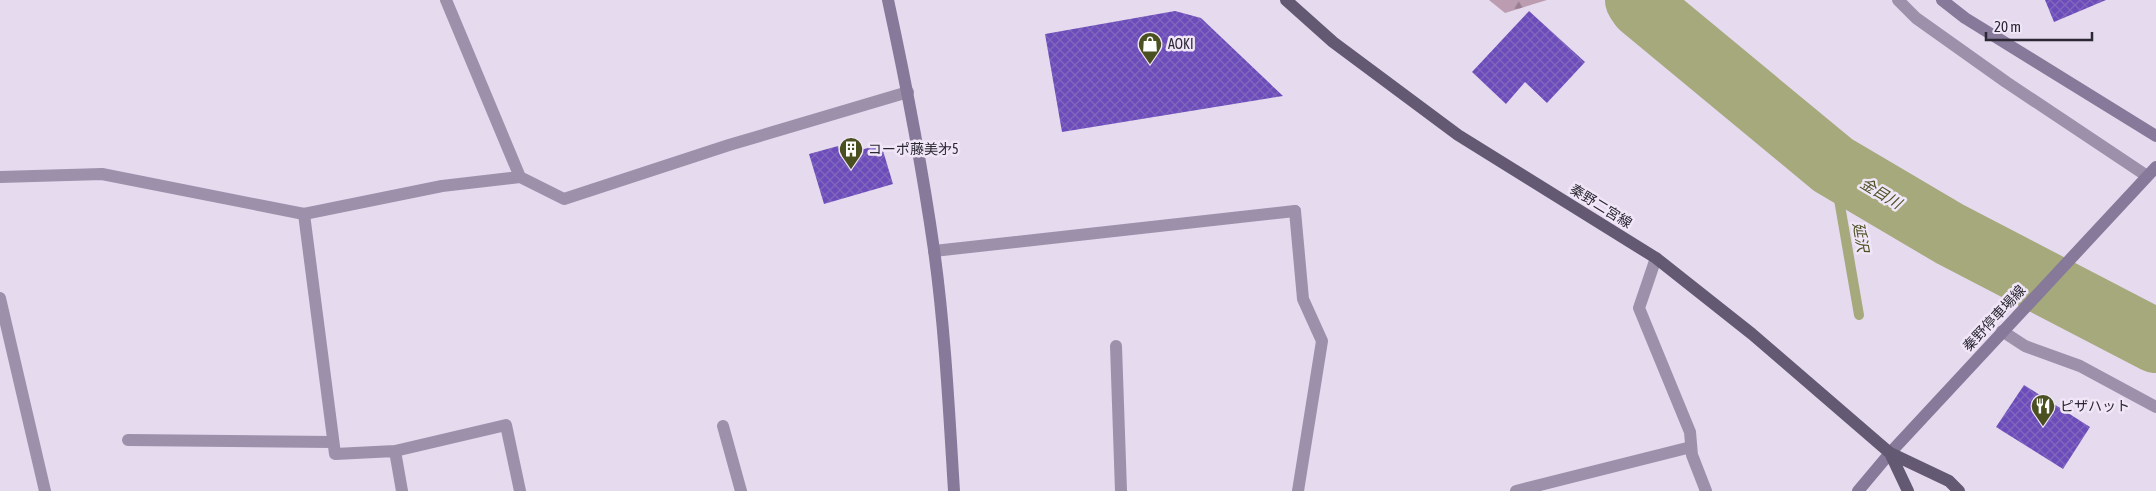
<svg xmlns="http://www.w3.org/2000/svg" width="2156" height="491" font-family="'Asap Condensed','Noto Sans JP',sans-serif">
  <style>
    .forest { fill: url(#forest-firs) }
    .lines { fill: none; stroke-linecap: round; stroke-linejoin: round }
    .stream { stroke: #a5a97c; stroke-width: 10 }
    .river { stroke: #a5a97c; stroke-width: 64 }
    .building { fill: url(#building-cross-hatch) }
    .lane { stroke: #9d90ab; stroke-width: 12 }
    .street { stroke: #9d90ab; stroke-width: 12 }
    .secondary { stroke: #867999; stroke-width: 12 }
    .primary { stroke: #635973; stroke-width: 12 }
    .labels { text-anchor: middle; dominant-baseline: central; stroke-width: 5; stroke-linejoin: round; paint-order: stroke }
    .poi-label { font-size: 14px; fill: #2b2733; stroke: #f0e6f7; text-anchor: start }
    .street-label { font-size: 14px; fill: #2b2733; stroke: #f0e6f7 }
    .water-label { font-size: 15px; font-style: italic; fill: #4b5021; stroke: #f0e6f7 }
  </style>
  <defs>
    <pattern id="forest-firs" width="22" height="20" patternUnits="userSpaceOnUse" patternTransform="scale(1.25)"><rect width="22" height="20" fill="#bc9cb0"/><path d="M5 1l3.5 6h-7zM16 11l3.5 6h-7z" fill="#997f90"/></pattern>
    <pattern id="building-cross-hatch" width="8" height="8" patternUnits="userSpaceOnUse" patternTransform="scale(1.25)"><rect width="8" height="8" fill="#6c4cba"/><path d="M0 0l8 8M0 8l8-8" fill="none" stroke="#8168bc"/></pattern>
  </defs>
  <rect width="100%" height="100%" fill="#e6daef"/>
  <path class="forest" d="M 1489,0 L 1547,0 L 1505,13 Z"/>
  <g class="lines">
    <path class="stream" d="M 1833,165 L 1859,315"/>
    <path class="river" d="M 1637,0 L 1641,6 L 1833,165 L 1950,234 L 2156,341"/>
  </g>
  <path class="building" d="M 2045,0 L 2106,0 L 2054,22 Z
    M 1175,11 L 1201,18 L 1283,96 L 1062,132 L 1045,34 Z
    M 1529,11 L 1585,62 L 1547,103 L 1525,82 L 1506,104 L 1472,72 Z
    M 881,144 L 893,184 L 824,204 L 809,154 L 838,146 L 841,156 Z
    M 2024,385 L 2090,427 L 2063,469 L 1996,427 Z"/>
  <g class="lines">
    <path class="lane" d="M 1295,211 L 1303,299 L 1322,341 L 1298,491
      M 1656,258 L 1639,308 L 1690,432 L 1692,455 L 1706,491
      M 1116,346 L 1121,491
      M 1516,491 L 1691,447"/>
    <path class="street" d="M 446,0 L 520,177
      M 1898,0 L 1916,18 L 2006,82 L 2147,176
      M 0,177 L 102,174 L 304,214 L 442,186 L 520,177 L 564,199 L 729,145 L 908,92
      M 304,214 L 335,454 L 395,451 L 506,425 L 520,491
      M 934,251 L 1295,211
      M 0,298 L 45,491
      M 2002,331 L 2025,346 L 2080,366 L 2156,407
      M 723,426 L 741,491
      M 128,440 L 333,442
      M 395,451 L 402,491"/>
    <path class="secondary" d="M 888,0 C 906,83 922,166 934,250 C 945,329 949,411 954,491
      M 1942,0 L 1965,18 L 2156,136
      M 1858,491 L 1890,453 L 2156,167"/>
    <path class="primary" d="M 1286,0 L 1333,42 L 1458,135 L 1656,258 L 1752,334 L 1890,453 L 1949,481 L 1959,491
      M 1890,453 L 1908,491"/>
  </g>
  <defs>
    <g id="shop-pin" transform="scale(1.25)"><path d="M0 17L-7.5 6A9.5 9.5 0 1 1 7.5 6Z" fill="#4b5021" stroke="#f0e6f7"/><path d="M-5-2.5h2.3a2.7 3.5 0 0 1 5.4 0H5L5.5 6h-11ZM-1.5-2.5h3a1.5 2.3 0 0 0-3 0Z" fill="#fff"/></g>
    <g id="building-pin" transform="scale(1.25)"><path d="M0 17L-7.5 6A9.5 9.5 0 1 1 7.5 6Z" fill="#4b5021" stroke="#f0e6f7"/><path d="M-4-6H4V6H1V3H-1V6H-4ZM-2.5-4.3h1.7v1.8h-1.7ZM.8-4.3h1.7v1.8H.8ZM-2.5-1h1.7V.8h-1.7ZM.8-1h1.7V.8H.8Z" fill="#fff"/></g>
    <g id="restaurant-pin" transform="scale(1.25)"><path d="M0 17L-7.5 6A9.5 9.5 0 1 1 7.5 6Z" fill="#4b5021" stroke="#f0e6f7"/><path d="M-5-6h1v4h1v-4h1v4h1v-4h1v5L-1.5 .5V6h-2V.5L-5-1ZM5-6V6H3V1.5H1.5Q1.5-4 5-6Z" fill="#fff"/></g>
  </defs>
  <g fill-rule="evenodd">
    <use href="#shop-pin" x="1150" y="44"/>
    <use href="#building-pin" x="851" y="149"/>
    <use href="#restaurant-pin" x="2043" y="406"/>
  </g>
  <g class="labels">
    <g class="poi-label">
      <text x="1168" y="44">AOKI</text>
      <text x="868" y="149">コーポ藤美㐧5</text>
      <text x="2060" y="406">ピザハット</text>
    </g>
    <g class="street-label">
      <text transform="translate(1601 206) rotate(32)">秦野二宮線</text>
      <text transform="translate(1994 318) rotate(-47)">秦野停車場線</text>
    </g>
    <g class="water-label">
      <text transform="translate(1881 193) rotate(31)">金目川</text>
      <text transform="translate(1861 237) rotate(80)">延沢</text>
    </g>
  </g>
  <path d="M1986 32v8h106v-8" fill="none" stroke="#2b2733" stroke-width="2.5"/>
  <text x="1994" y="32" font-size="15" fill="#2b2733" stroke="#f0e6f7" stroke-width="4" paint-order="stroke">20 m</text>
</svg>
